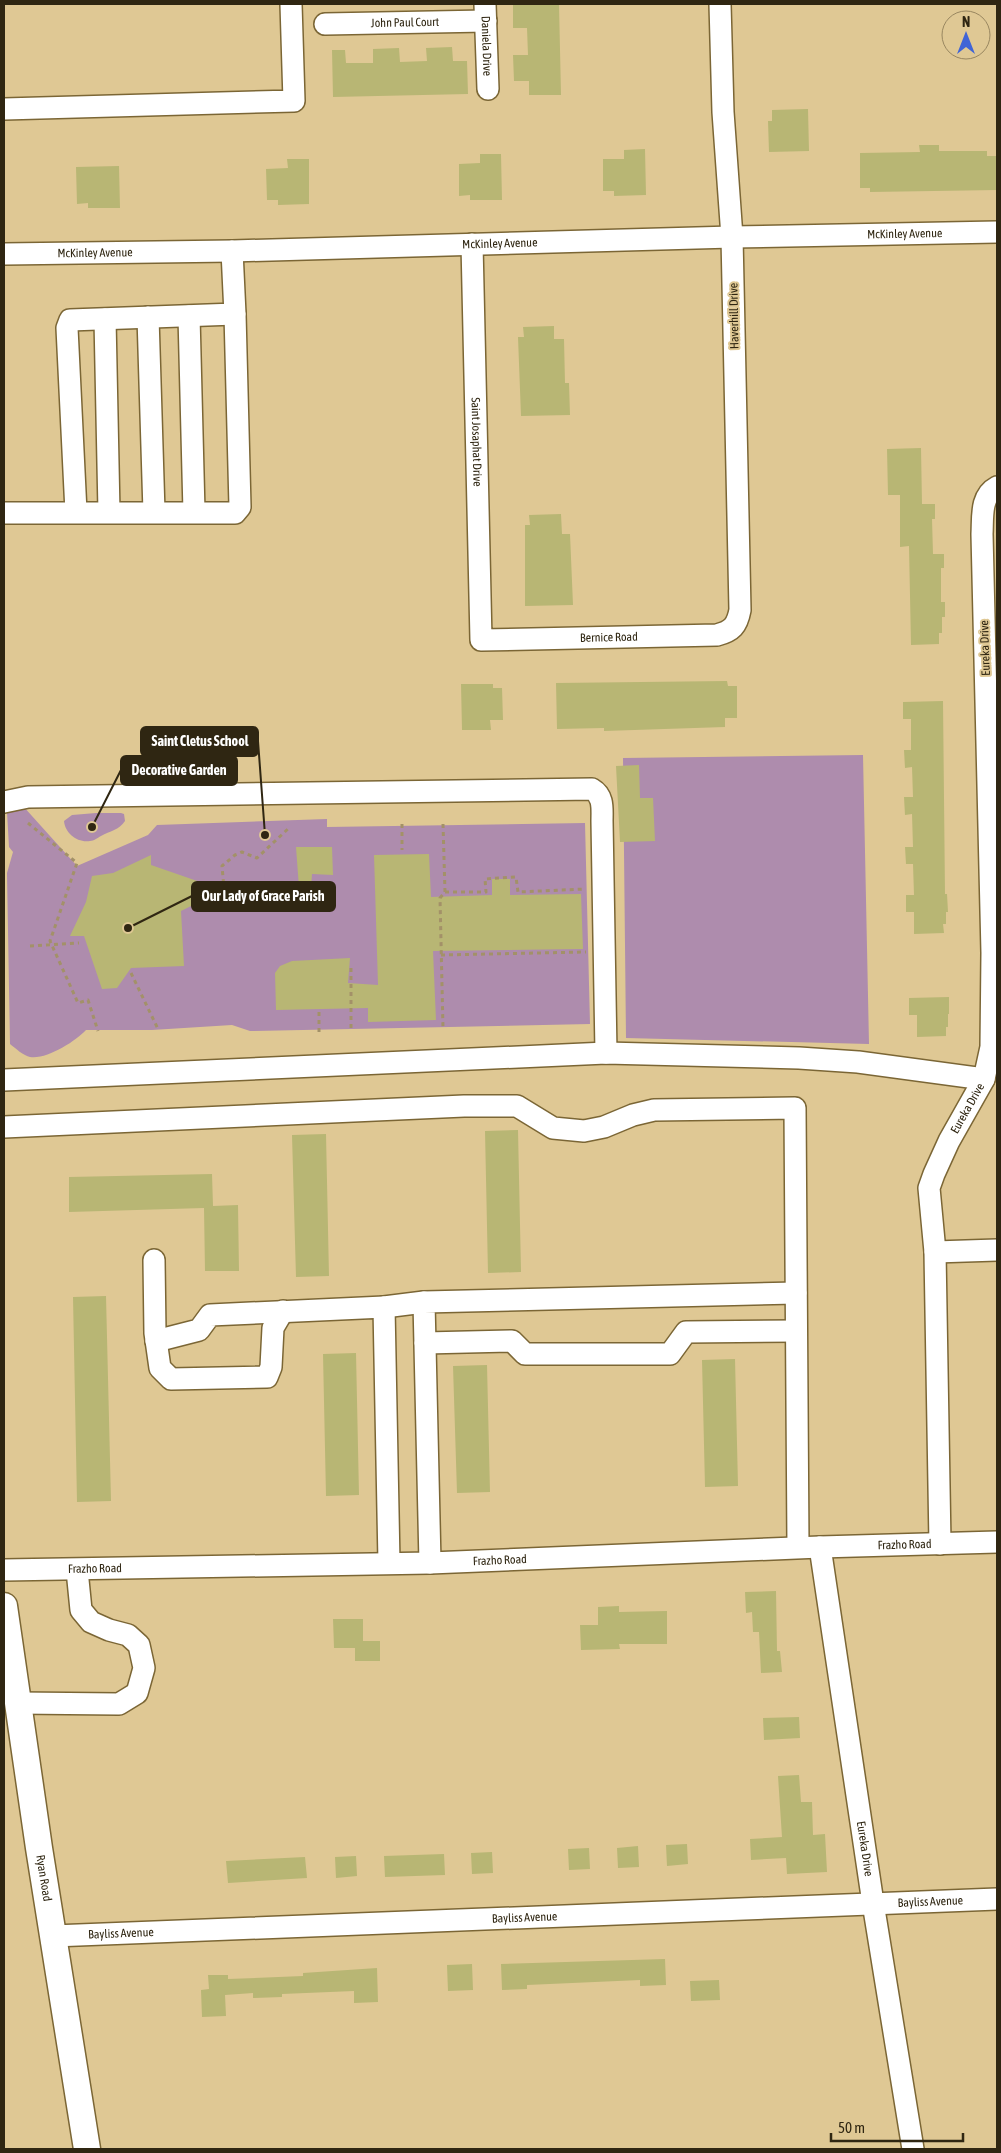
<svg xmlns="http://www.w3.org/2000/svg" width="1001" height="2153" font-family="'Asap Condensed',sans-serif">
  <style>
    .green { fill: #ae8cad }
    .building { fill: #b8b674 }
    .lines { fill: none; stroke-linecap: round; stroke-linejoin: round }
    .minor-casing { stroke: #7b6635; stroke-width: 24 }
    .major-casing { stroke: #7b6635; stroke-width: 29 }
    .path { stroke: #a39168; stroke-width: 3; stroke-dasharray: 4 4; stroke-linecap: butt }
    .minor { stroke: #fff; stroke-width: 21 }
    .major { stroke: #fff; stroke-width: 26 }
    .labels { text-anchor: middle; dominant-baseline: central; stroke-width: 4; stroke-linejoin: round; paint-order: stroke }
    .street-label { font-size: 12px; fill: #2f2612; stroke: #dfc894 }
    .leader { fill: none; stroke: #2f2612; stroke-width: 2 }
    .callout-dot { fill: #2f2612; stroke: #dfc894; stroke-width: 2 }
    .callout { fill: #2f2612; stroke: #2f2612; stroke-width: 2 }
    .callout-label { font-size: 14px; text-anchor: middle; font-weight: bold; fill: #fff }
  </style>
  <rect width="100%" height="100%" fill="#dfc894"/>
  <path class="green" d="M 863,755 L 869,1044 L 626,1038 L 623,758 Z
    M 23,806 L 77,866 L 148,835 L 157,825 L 327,819 L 327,827 L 585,823 L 590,1024 L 250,1031 L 232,1025 L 152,1030 L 86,1030 C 76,1041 46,1060 30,1057 C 24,1056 15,1048 10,1044 L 7,873 L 13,852 L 9,847 L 7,812 Z
    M 96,813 L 121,813 L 124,814 L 125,821 C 119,830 110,831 101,836 C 97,838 94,841 90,841 C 77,843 65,833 64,821 L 72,815 Z"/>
  <path class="building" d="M 513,4 L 559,4 L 561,95 L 529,95 L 529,81 L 514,81 L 513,55 L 528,55 L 527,28 L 513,28 Z
    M 452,47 L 453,61 L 467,61 L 468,94 L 333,97 L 332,50 L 345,50 L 346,63 L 373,63 L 373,49 L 399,48 L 400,62 L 427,61 L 426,48 Z
    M 808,109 L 809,151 L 769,152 L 768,121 L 772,121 L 772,110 Z
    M 919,145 L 939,145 L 939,151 L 987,151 L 987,156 L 997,156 L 997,190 L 870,192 L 870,188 L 860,188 L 860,153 L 920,152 Z
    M 645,149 L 646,195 L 614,196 L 614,191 L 603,191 L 603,159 L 624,159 L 624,150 Z
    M 480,154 L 501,154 L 502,200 L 470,200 L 470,195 L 459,196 L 459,164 L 480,163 Z
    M 287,159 L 309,159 L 309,204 L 278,205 L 278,200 L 267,200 L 266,169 L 288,168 Z
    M 119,166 L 120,208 L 88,208 L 88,203 L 77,204 L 76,167 Z
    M 554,326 L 554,339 L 564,339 L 565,383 L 569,383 L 570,415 L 521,416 L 518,337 L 524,337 L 523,327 Z
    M 921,448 L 922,504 L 935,504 L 935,519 L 932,519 L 933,554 L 944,554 L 944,568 L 941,568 L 941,602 L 945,602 L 945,617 L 942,617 L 942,633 L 939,633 L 939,644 L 911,645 L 909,546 L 900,547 L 900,495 L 888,495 L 887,449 Z
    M 561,514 L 562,534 L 570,534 L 573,605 L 525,606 L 525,525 L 530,525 L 529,515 Z
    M 727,681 L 728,686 L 737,686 L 737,718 L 725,718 L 725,727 L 604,731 L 604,728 L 557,729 L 556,683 Z
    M 461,684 L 493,684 L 493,688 L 502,688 L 503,720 L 490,720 L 491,730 L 462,730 Z
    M 943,701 L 945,894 L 947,894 L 948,912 L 946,912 L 946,924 L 943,924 L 944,933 L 914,934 L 914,912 L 906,912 L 906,895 L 914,895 L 913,864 L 906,864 L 905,847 L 913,847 L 912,814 L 905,815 L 904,797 L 913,797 L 912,767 L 905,768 L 904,750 L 911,750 L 911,719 L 903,719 L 903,702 Z
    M 639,765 L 640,798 L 653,798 L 655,841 L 620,842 L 616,766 Z
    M 296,847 L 332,847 L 333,875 L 312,874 L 310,901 L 300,901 Z
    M 429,854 L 431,897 L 492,895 L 492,879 L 510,879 L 510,895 L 581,894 L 583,949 L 433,951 L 436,1020 L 368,1022 L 368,1008 L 276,1010 L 275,973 L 280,966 L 292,961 L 350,958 L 348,983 L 378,985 L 374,855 Z
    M 151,855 L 151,865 L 203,883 L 199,902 L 181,911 L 184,966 L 131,968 L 117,988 L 102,989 L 84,936 L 70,936 L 86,902 L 92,876 L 113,873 Z
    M 949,997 L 949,1014 L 948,1014 L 948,1027 L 946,1027 L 946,1036 L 917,1037 L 917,1015 L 909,1015 L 909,998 Z
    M 518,1130 L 521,1272 L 488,1273 L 485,1131 Z
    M 326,1134 L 329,1276 L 296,1277 L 292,1135 Z
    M 212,1174 L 213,1206 L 238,1205 L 239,1271 L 205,1271 L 204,1208 L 69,1212 L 69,1177 Z
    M 106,1296 L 111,1501 L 77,1502 L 73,1297 Z
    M 356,1353 L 359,1495 L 326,1496 L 323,1354 Z
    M 735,1359 L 738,1486 L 705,1487 L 702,1360 Z
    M 487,1365 L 490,1492 L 457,1493 L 453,1366 Z
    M 776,1591 L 777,1651 L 780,1651 L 782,1672 L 761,1673 L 759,1632 L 753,1632 L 752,1612 L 746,1613 L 745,1592 Z
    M 619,1606 L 619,1612 L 667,1611 L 667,1644 L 619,1644 L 620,1649 L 581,1650 L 580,1625 L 598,1625 L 598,1607 Z
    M 333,1619 L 363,1619 L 363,1641 L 380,1641 L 380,1661 L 355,1661 L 355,1648 L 334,1648 Z
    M 799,1717 L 800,1738 L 764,1740 L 763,1718 Z
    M 799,1775 L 801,1802 L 812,1802 L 813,1835 L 825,1834 L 827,1872 L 787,1874 L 786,1858 L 751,1860 L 750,1839 L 782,1837 L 778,1776 Z
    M 687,1844 L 688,1864 L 667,1866 L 666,1845 Z
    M 638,1846 L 639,1867 L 618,1868 L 617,1848 Z
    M 589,1848 L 590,1869 L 569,1870 L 568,1849 Z
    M 492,1852 L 493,1873 L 472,1874 L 471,1853 Z
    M 444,1854 L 445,1875 L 385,1877 L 384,1856 Z
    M 356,1856 L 357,1876 L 336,1878 L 335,1857 Z
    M 305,1857 L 307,1878 L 228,1883 L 226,1861 Z
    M 665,1959 L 666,1985 L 640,1986 L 640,1980 L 527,1985 L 527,1989 L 502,1990 L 501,1964 Z
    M 472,1964 L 473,1990 L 448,1991 L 447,1965 Z
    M 377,1968 L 378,2002 L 354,2003 L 354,1991 L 282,1994 L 282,1997 L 253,1998 L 253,1993 L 225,1995 L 226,2016 L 202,2017 L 201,1990 L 209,1989 L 208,1975 L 228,1975 L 228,1979 L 303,1976 L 303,1973 Z
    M 719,1980 L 720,2000 L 691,2001 L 690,1981 Z"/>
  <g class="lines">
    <g class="minor-casing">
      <g id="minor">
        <path id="s1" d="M 485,4 L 488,89"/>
        <path id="s2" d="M 325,24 L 486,21"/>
        <path d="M 4,109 L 294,101 L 291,4"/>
        <path id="s3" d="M 472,244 L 481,640 L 717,635 C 732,631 737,626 740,610 L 732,237 L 723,112 L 720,4"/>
        <path id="s4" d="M 4,254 L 232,251 L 732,237 L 997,232"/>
        <path d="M 189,316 L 194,512"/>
        <path d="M 148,317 L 154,512"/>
        <path d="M 105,319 L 109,512"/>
        <path d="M 76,512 L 67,328 L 70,320 L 235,314 L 232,251"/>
        <path d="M 4,513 L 235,513 L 240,507 L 235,314"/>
        <path d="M 4,802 L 28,797 L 592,789 C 604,796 602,809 602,821 L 606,1053"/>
        <path d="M 4,1080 L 606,1053 L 799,1058 L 858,1062 L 984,1079"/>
        <path d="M 4,1127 L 464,1106 L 517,1106 L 553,1128 L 584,1131 L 604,1127 L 633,1115 L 654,1110 L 795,1108 L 798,1547"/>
        <path d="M 935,1252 L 997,1250"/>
        <path d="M 154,1260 L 155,1333 L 160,1368 L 171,1379 L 267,1377 L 271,1367 L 273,1328 L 283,1311"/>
        <path d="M 384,1307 L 424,1302"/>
        <path d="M 156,1341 L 199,1330 L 210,1315 L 384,1307 L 389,1563"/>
        <path d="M 425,1343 L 512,1341 L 525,1354 L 670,1354 L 686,1332 L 796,1331"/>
        <path id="s5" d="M 940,1544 L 935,1252 L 929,1188 L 934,1174 L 949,1141 L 984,1079 L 991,1047 L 992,953 L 982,534 C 983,517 980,496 997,487"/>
        <path id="s6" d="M 820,1547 L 873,1903 L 913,2149"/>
        <path d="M 430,1563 L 424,1302 L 796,1293"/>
        <path id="s7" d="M 4,1570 L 430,1563 L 820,1547 L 997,1542"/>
        <path d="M 17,1703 L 119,1704 L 137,1693 L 144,1668 L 139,1645 L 128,1635 L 109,1630 L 91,1622 L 81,1610 L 77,1570"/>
        <path id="s8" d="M 53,1936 L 997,1899"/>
      </g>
    </g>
    <g class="major-casing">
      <g id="major">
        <path id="s9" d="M 4,1606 L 39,1848 L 87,2149"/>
      </g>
    </g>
    <path class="path" d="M 28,823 L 77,863 L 50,941 L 78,1003 L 88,1000 L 98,1031
      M 402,824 L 402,850
      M 443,824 L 445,892 L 440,898 L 443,1029
      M 445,892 L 486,892 L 485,879 L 516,877 L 518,892 L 585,889
      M 201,901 L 208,899 L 224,889 L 222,866 L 235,855 L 242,852 L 257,858 L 290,827
      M 30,946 L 79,943
      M 441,955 L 586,952
      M 351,968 L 351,1031
      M 131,973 L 158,1029
      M 319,1032 L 319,1011"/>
    <use href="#minor" class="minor"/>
    <use href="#major" class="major"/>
  </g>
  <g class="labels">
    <g class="street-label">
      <text stroke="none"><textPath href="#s2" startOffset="80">John Paul Court</textPath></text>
      <text stroke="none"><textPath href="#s1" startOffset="42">Daniela Drive</textPath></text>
      <text stroke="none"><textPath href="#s4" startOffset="901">McKinley Avenue</textPath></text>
      <text stroke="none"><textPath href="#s4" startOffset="496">McKinley Avenue</textPath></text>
      <text stroke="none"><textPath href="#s4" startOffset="91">McKinley Avenue</textPath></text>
      <text transform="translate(734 316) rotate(-91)">Haverhill Drive</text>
      <text stroke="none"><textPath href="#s3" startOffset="198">Saint Josaphat Drive</textPath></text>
      <text stroke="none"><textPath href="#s3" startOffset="524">Bernice Road</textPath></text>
      <text transform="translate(985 648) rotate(-92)">Eureka Drive</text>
      <text stroke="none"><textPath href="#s5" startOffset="445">Eureka Drive</textPath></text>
      <text stroke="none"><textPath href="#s7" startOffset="901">Frazho Road</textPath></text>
      <text stroke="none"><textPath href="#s7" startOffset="496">Frazho Road</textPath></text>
      <text stroke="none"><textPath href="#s7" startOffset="91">Frazho Road</textPath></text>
      <text stroke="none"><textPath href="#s6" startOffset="305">Eureka Drive</textPath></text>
      <text stroke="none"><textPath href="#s9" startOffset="275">Ryan Road</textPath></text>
      <text stroke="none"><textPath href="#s8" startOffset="878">Bayliss Avenue</textPath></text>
      <text stroke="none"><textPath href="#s8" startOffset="472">Bayliss Avenue</textPath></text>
      <text stroke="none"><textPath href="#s8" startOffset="68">Bayliss Avenue</textPath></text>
    </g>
  </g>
  <path class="leader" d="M265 835L258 741M92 827L121 770M128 928L192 896"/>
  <g class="callout-dot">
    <circle cx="265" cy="835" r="5"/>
    <circle cx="92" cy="827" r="5"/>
    <circle cx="128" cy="928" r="5"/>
  </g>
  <g class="callout">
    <rect x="141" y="727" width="117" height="29" rx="5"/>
    <rect x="121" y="756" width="116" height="29" rx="5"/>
    <rect x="192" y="882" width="143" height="29" rx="5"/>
  </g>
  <g class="callout-label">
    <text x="200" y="746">Saint Cletus School</text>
    <text x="179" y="775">Decorative Garden</text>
    <text x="263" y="901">Our Lady of Grace Parish</text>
  </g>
  <rect width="1001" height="2153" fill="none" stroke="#2f2612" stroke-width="10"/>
  <g transform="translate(966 35)"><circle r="24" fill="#dfc894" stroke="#998760"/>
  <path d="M0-4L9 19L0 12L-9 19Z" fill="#4064d6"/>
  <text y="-8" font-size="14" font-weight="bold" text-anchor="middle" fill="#2f2612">N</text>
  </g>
  <path d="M831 2133v8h132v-8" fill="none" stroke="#2f2612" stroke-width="2.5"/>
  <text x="838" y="2133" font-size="15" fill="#2f2612" stroke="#dfc894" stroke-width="4" paint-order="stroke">50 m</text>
</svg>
